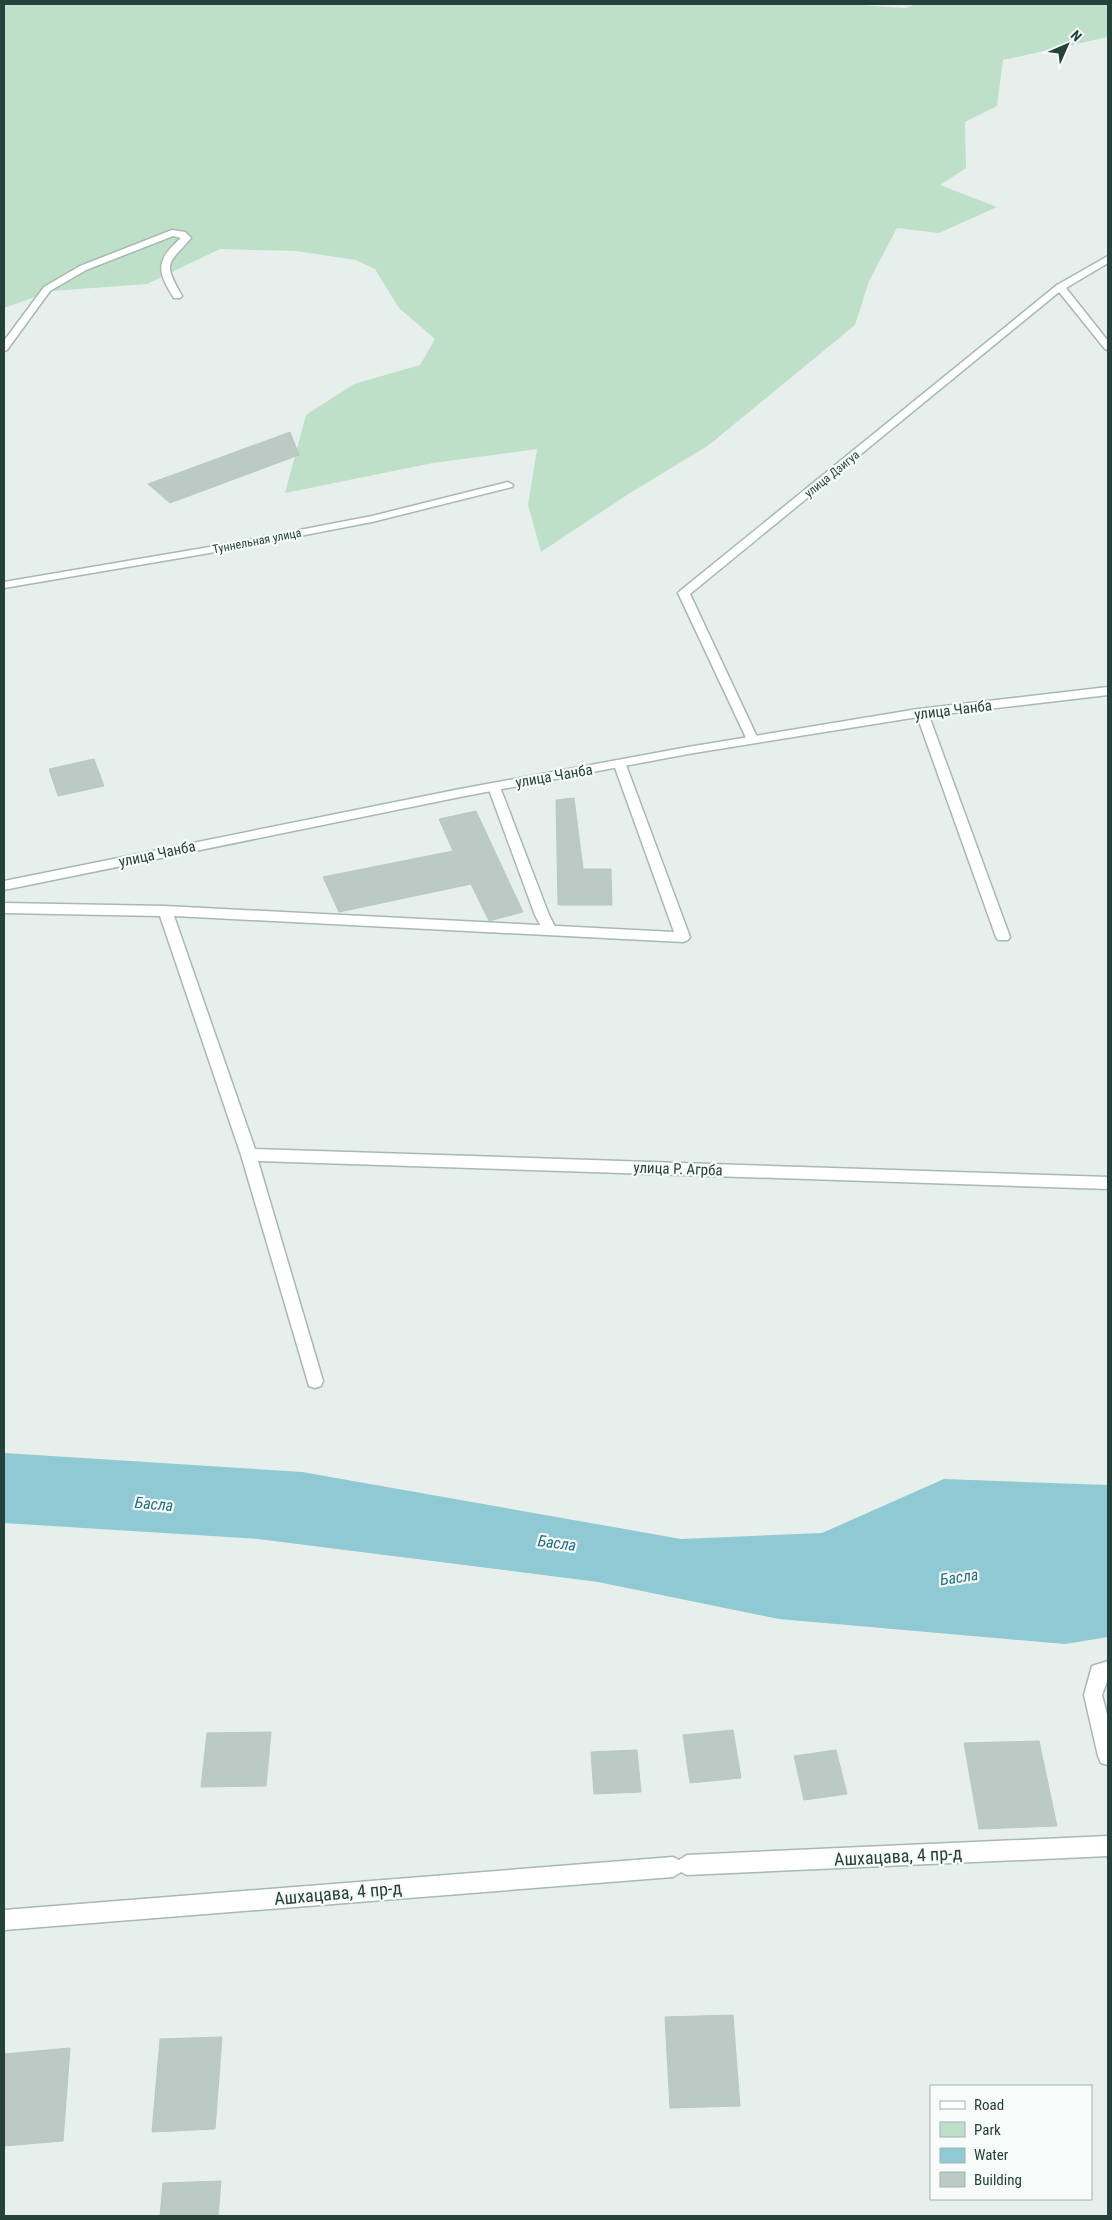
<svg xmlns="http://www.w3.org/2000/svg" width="1112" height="2220" font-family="'Roboto Condensed',sans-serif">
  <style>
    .green { fill: #bfe0c8 }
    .water { fill: #8ec9d4 }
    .building { fill: #bbcac4; stroke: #b8c9c2 }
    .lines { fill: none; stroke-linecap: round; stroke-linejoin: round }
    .service-casing { stroke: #a8b8b2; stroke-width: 3 }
    .minor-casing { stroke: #a8b8b2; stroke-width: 3 }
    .tertiary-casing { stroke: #a8b8b2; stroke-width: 3 }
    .service { fill: #fff; fill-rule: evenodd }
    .minor { fill: #fff; fill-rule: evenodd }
    .tertiary { fill: #fff; fill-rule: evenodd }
    .labels { text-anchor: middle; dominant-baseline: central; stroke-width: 4.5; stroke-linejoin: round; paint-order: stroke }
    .far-street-label { font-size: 12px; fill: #24423a; stroke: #f7fbf9 }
    .street-label { font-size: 15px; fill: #24423a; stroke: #f7fbf9 }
    .water-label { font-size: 16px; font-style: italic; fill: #1c6f80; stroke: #f7fbf9 }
    .near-street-label { font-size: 18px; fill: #24423a; stroke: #f7fbf9 }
  </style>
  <rect width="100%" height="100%" fill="#e6efeb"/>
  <path class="green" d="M 4,4 L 845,4 L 905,8 L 917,4 L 1108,4 L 1108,37 L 1003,60 L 997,106 L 965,122 L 966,168 L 940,185 L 997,207 L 939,233 L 897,228 L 869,281 L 855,325 L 709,445 L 630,493 L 541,552 L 528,505 L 537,449 L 433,463 L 285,493 L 306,415 L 354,384 L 420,365 L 435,339 L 399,308 L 375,269 L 356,260 L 296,251 L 220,249 L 147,284 L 52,291 L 4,308 Z"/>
  <path class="water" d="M 4,1453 L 302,1472 L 681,1539 L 822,1533 L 944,1479 L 1108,1485 L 1108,1637 L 1065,1644 L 779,1619 L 598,1582 L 258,1539 L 4,1523 Z"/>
  <path class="building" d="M 290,432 L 299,455 L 170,503 L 148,484 Z
    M 94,759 L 104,786 L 58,796 L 49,769 Z
    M 574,798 L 583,869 L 611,869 L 612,905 L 558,905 L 556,800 Z
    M 476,811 L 523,912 L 489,921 L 471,884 L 339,912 L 323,877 L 453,851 L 439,819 Z
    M 733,1730 L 741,1778 L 690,1783 L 683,1735 Z
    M 271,1732 L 266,1786 L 201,1787 L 207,1733 Z
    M 1039,1741 L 1057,1826 L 979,1829 L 964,1743 Z
    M 637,1750 L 641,1792 L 594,1794 L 591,1752 Z
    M 836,1750 L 847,1794 L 804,1800 L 794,1756 Z
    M 733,2015 L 740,2106 L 670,2108 L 665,2017 Z
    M 222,2037 L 215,2129 L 152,2132 L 160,2039 Z
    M 70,2048 L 63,2141 L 4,2146 L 4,2054 Z
    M 221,2181 L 218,2216 L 160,2216 L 163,2183 Z"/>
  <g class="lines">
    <g class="service-casing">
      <path id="service" d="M 494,783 L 500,787 L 549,915 L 557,931 L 555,934 L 545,934 L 535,915 L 488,787 Z"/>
    </g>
    <g class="minor-casing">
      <path id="minor" d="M 172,230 L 185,232 L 191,238 C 168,265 162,261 182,296 L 180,298 L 174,298 C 156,270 156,260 181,238 L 173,236 L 86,270 L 50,291 L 7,350 L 4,351 L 4,341 L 44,287 L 80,266 Z
        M 1108,256 L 1108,263 L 1066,288 L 1108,341 L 1108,350 L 1105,349 L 1059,292 L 690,594 L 758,739 L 752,743 L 748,742 L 678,593 L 680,591 L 1057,285 Z
        M 508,482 L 513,485 L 512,487 L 372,522 L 227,550 L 4,588 L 4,582 L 227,544 L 372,516 Z
        M 922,709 L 928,713 L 1010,937 L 1008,940 L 998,940 L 996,937 L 916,713 Z
        M 620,761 L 626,765 L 690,937 L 688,940 L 683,942 L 174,916 L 255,1149 L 1108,1177 L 1108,1189 L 258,1161 L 323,1381 L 321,1386 L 315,1388 L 309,1386 L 241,1155 L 160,916 L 4,913 L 4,903 L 165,906 L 674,932 L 614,765 Z
        M 1108,1661 L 1108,1679 L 1102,1695 L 1108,1718 L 1108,1765 L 1101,1763 L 1098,1756 L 1084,1695 L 1092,1666 Z
        M 1108,1836 L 1108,1856 L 687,1875 L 681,1872 L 673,1877 L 4,1930 L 4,1910 L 673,1857 L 679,1860 L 687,1855 Z"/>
    </g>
    <g class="tertiary-casing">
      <path id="tertiary" d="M 1108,687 L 1108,695 L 918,717 L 688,754 L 460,797 L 4,890 L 4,881 L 460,789 L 688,747 L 918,709 Z"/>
    </g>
    <use href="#service" class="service"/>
    <use href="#minor" class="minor"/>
    <use href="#tertiary" class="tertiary"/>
  </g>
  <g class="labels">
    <g class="far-street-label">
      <text transform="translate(832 474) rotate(-39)">улица Дзигуа</text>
      <text transform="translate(257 541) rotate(-11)">Туннельная улица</text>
    </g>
    <g class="street-label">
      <text transform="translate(953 710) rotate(-7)">улица Чанба</text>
      <text transform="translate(554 776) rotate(-10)">улица Чанба</text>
      <text transform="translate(157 854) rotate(-12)">улица Чанба</text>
      <text transform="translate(678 1169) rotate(2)">улица Р. Агрба</text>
    </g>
    <g class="water-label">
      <text transform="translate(154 1504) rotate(5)">Басла</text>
      <text transform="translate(557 1543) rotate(7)">Басла</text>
      <text transform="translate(959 1577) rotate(-8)">Басла</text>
    </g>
    <g class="near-street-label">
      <text transform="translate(898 1856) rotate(-3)">Ашхацава, 4 пр-д</text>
      <text transform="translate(338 1893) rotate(-5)">Ашхацава, 4 пр-д</text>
    </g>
  </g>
  <rect width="1112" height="2220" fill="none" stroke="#24423a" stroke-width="10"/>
  <rect x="930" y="2085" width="162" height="115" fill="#f7fbf9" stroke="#a3b1ad"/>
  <rect x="940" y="2101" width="25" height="8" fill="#ffffff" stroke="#a3b1ad"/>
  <text x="974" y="2110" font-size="15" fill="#24423a">Road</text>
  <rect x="940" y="2122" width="25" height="15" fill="#bfe0c8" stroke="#a3b1ad"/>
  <text x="974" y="2135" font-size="15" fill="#24423a">Park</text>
  <rect x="940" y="2148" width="25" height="15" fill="#8ec9d4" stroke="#a3b1ad"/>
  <text x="974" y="2160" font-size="15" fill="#24423a">Water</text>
  <rect x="940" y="2172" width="25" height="15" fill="#bbcac4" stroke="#a3b1ad"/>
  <text x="974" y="2185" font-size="15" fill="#24423a">Building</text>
  <g transform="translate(1067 45) rotate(45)" stroke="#f7fbf9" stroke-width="4" paint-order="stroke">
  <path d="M0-4L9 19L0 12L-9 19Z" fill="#24423a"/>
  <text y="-8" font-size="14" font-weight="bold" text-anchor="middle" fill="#24423a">N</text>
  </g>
</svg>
